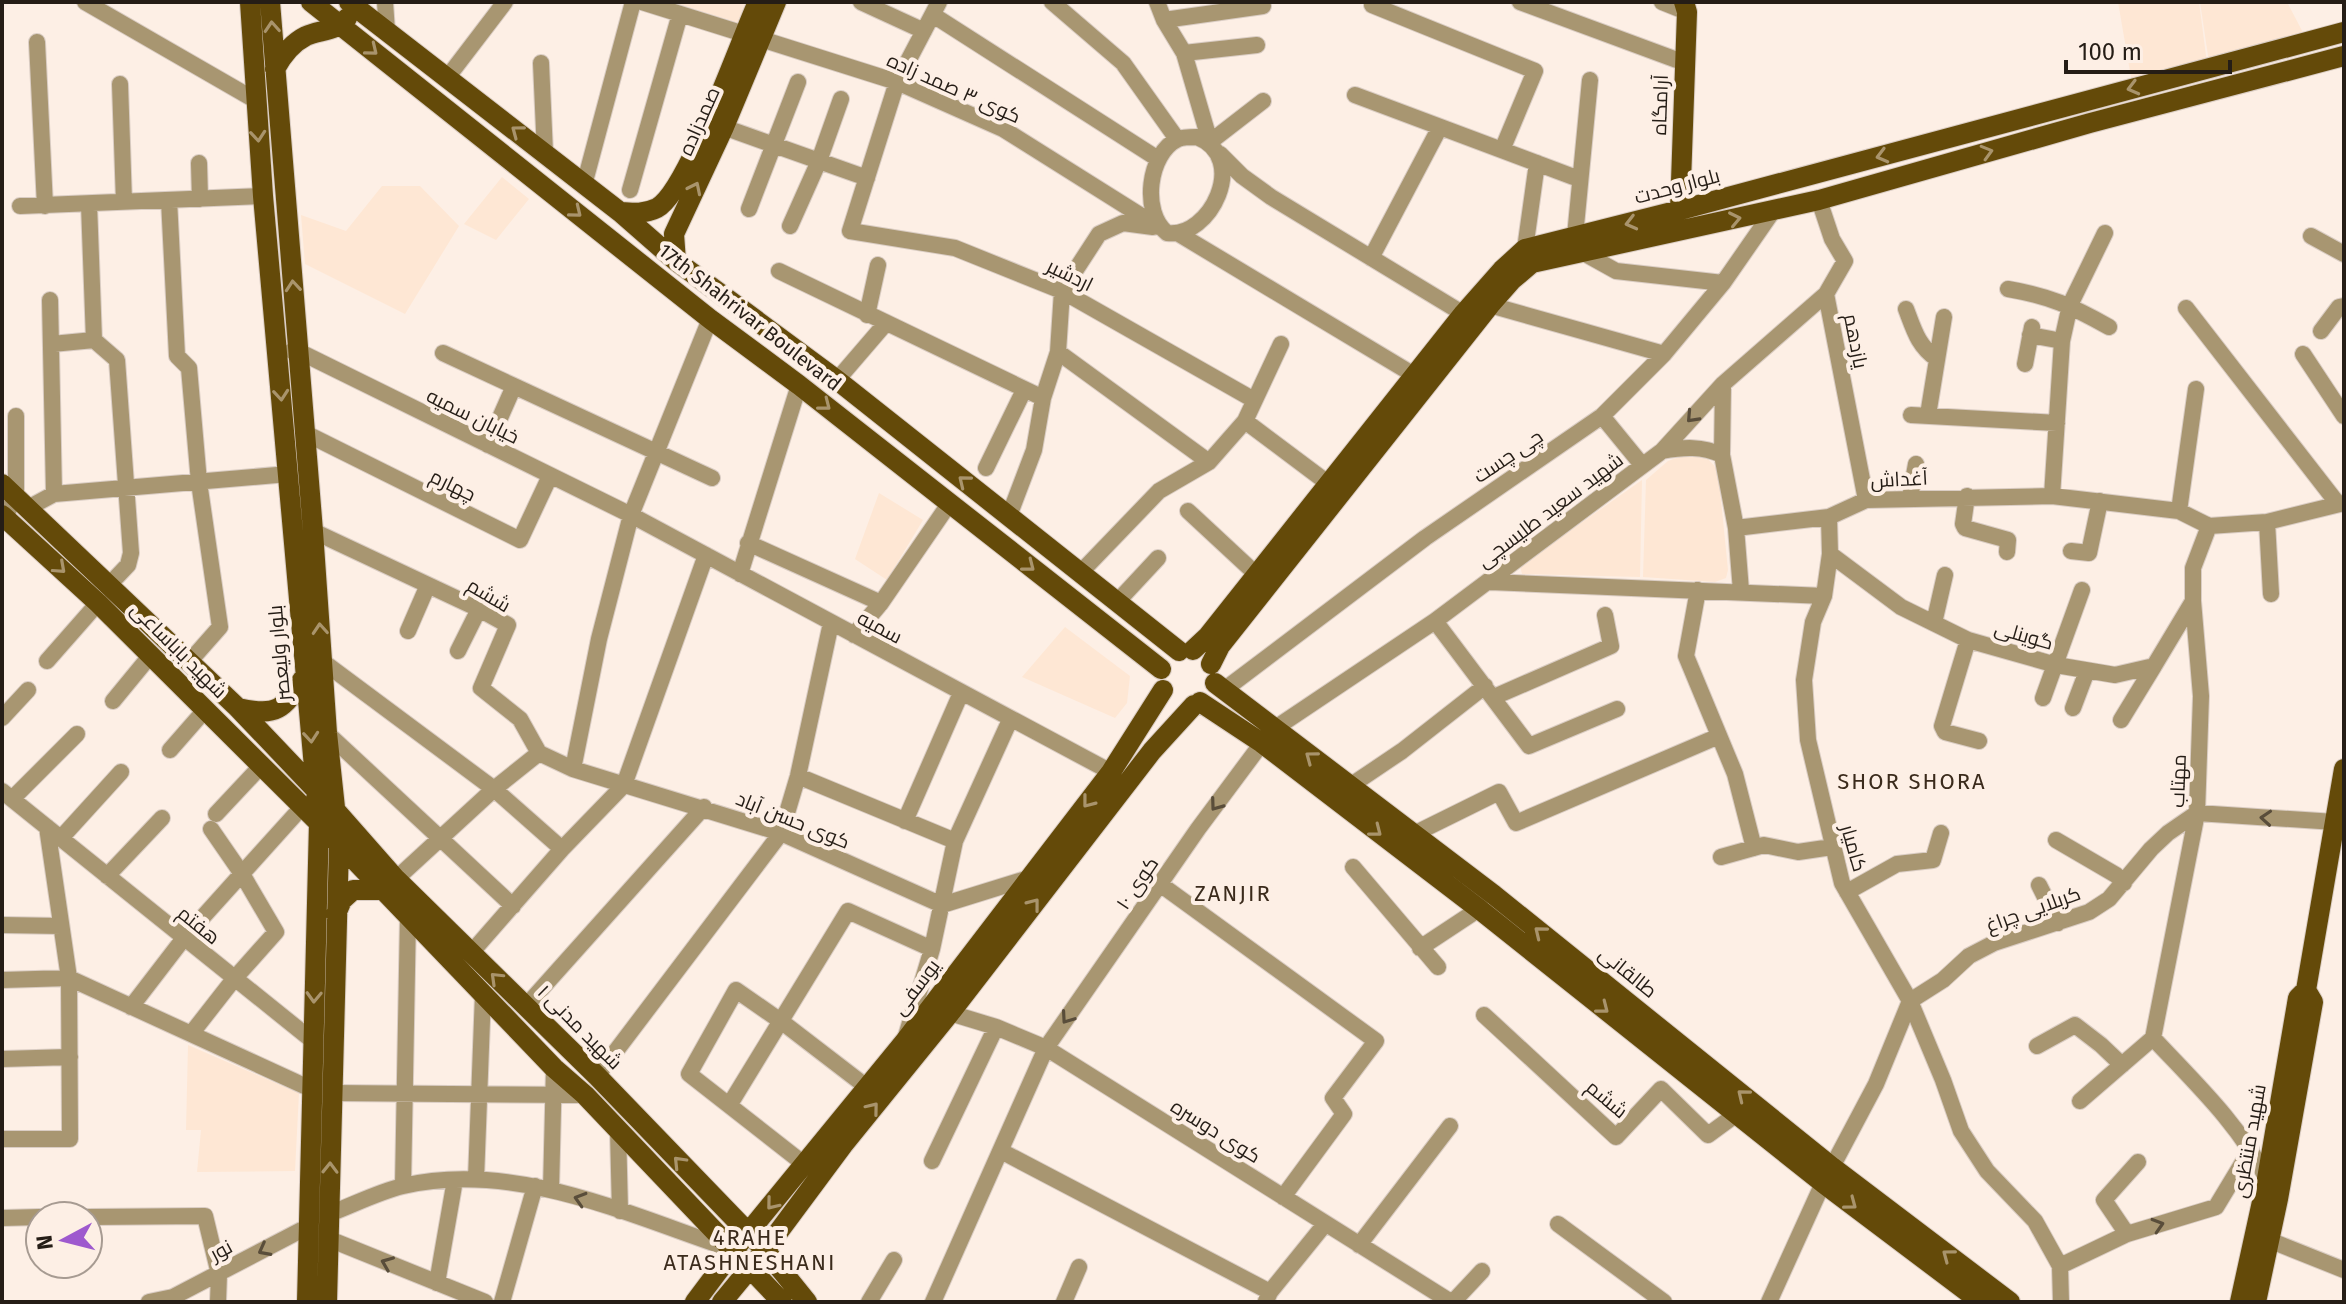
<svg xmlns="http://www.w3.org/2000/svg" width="2346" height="1304" font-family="'Fira Sans',Cairo,sans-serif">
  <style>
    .built { fill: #fee7d4 }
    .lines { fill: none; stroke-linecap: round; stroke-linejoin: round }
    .minor-casing { stroke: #dacdc4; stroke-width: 18 }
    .major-casing { stroke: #dacdc4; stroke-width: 22 }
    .minor { stroke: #a89671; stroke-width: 16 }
    .major { stroke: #644a09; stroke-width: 20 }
    .oneway { stroke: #a9946c }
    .oneway2 { stroke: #594d3a }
    .labels { text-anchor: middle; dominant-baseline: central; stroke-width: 8; stroke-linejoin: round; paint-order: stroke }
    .street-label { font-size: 20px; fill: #251d16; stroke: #fdefe5 }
    .neighbourhood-label { font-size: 22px; letter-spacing: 2px; fill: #3b2b1c; stroke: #fdefe5 }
  </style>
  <rect width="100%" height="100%" fill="#fdefe5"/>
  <path class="built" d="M 672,2 L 747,2 L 738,23 Z
    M 2118,2 L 2199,2 L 2208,71 L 2133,89 Z
    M 2200,2 L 2287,2 L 2309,44 L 2210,69 Z
    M 502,177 L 529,199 L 496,240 L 464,224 Z
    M 382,186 L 420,186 L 459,226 L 405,314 L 305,264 L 301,215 L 346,231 Z
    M 1687,454 L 1708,459 L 1718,470 L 1728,570 L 1726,578 L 1715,582 L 1643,577 L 1646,480 L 1668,461 Z
    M 1642,480 L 1640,577 L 1522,574 L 1520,566 Z
    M 879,493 L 923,520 L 887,580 L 855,559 Z
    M 1065,627 L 1130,676 L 1127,703 L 1115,718 L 1022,677 Z
    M 188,1045 L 299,1093 L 295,1171 L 197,1172 L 201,1130 L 186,1130 Z"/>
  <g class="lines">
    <g class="minor-casing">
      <path id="minor" d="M 85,2 L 255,100
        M 385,2 L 387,31
        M 642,2 L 744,34
        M 861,2 L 924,31
        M 939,2 L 897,82 L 850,231 L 955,248 L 1062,291 L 1254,400
        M 1052,2 L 1123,63 L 1177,139
        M 1157,2 L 1164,20 L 1184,53 L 1210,142 L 1263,101
        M 1373,2 L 1372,5 L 1535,71 L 1502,150
        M 1520,2 L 1685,63
        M 1662,2 L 1687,12
        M 933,15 L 1158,159
        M 1164,20 L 1263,6
        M 761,39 L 897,82 L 1003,129 L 1159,227
        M 37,42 L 45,206
        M 1184,53 L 1257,45
        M 541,63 L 545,153
        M 447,78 L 505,2
        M 120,84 L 124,202
        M 1355,95 L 1579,179
        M 715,124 L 867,178
        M 1197,137 C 1250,158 1210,239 1167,233 C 1141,213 1148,153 1178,139 C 1183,137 1191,137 1197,137 Z
        M 1220,154 L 1242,176 L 1271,197 L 1472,319
        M 199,163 L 200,199
        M 584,185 L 633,2
        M 630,190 L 680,14
        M 169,200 L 177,356 L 189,368 L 199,482 L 220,627 L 190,661
        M 1819,200 L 1832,239 L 1845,261 L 1826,294 L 1866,500
        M 89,204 L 94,340
        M 20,206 L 263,196
        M 749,209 L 798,82
        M 790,226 L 819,161 L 841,99
        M 1179,234 L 1424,381
        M 1575,236 L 1590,80
        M 2311,236 L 2344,254
        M 1525,249 L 1537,163
        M 1580,251 L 1616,271 L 1723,283
        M 1371,258 L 1440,127
        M 779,271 L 1043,398
        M 2008,289 C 2049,296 2072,306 2109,327
        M 1482,299 L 1490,305 L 1664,354
        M 50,300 L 54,494
        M 2186,308 L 2338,504
        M 1906,309 C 1914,330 1918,346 1937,359
        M 867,315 L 878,265
        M 2321,331 L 2339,307 L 2344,306
        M 2030,335 L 2062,341
        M 94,340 L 117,360 L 131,553 L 128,565 L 109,585
        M 52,344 L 94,340
        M 292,351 L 298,351 L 631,515 L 1111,772
        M 1058,352 L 1209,462
        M 443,353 L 514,386
        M 2303,354 L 2344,416
        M 2025,364 L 2032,327
        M 837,380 L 886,323
        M 1723,384 L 1722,455 L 1736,528 L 1829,517 L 1866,500 L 2052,496 L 2179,511 L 2209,526
        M 1911,415 L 2057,423
        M 1928,415 L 1944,317
        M 1602,416 L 1642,465
        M 1245,421 L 1329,484
        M 305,433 L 520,540 L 550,476
        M 488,445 L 514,386 L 712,478
        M 1662,451 C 1684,447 1702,446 1722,455
        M 986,468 L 1024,390
        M 1967,496 L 1963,524 L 1965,528 L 2008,540 L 2007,552
        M 2052,496 L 2062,341 L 2070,305 L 2105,233
        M 1910,498 L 1916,464
        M 28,508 L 54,494 L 288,474
        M 1188,511 L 1257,575
        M 2179,511 L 2196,389
        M 1009,516 L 1034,450 L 1043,398 L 1058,352 L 1062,291 L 1099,234 L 1123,223 L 1153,227
        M 1829,517 L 1830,554 L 1824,596 L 1813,622 L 1804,680 L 1808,740 L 1842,883 L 1910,1001 L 1943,1080 L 1961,1131 L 1987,1171 L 2035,1221 L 2060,1266 L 2061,1302
        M 2,522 L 16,496 L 16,416
        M 2267,522 L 2271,594
        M 2209,526 L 2267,522 L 2344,503
        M 1736,528 L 1741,591
        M 313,531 L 479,609 L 508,625 L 481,688 L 520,719 L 539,753
        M 748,543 L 881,603
        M 2071,551 L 2089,553 L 2100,501
        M 1830,554 L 1901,607 L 1968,640 L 2056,665 L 2115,675 L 2154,666 L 2193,601
        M 1082,571 L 1159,491 L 1209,462 L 1245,421 L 1281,344
        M 740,574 L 799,385
        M 1490,582 L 1824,596
        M 1698,590 L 1686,656 L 1735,774 L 1754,848
        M 1118,601 L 1158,558
        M 1435,621 L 1529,746 L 1617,709
        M 1934,623 L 1945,575
        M 408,631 L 428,585
        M 854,635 L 881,603 L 949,504
        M 1968,640 L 1942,726 L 1945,732 L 1979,741
        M 458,651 L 479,609
        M 47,661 L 98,603
        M 322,661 L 494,789 L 562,849
        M 1224,690 L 1425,538 L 1602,416 L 1664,354 L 1723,283 L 1773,211
        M 1494,697 L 1611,646 L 1605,615
        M 2043,698 L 2082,590
        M 113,701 L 150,656
        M 2073,708 L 2087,671
        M 2,718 L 28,690
        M 2121,720 L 2154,666
        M 1274,729 L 1435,621 L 1662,451 L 1723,384 L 1826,294
        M 327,733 L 513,906
        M 170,750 L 205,710
        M 539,753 L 573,769 L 781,833 L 942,905 L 1029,878
        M 573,769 L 599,639 L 631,515 L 710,319
        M 798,776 L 955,841
        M 1350,786 L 1402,751 L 1485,686
        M 2,791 L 313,1041
        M 12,799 L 77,734
        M 216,814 L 261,766
        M 905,821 L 961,693
        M 1414,834 L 1499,792 L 1516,823 L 1719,736
        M 61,838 L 121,772
        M 2056,840 L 2116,875 L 2124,883
        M 1721,857 L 1764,845 L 1798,852 L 1832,847
        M 1353,867 L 1438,967
        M 107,876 L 162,818
        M 396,879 L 494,789 L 539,753
        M 1160,884 L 1376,1041 L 1333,1098 L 1344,1114 L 1283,1197
        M 2039,885 L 2058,923
        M 1847,892 L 1897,864 L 1933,860 L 1941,833
        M 2,925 L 61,926
        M 1420,948 L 1479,909
        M 471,953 L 562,849 L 624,785 L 706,555
        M 2,980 L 69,978 L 311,1089
        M 1910,1001 L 1943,980 L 1969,956 L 1994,943 L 2089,912 L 2109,899 L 2151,849 L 2168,833 L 2197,813 L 2335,822 L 2344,819
        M 526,1006 L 704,807
        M 131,1007 L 184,938 L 302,807
        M 950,1013 L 996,1027 L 1046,1048 L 1451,1302
        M 1484,1015 L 1616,1137 L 1661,1089 L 1708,1135 L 1738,1113
        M 191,1034 L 234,979 L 276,932 L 242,874 L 211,829
        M 906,1036 L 932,949 L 955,841 L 1010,720
        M 2153,1038 L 2197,813 L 2201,696 L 2193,601 L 2193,568 L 2209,526
        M 2153,1038 C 2195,1083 2239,1124 2267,1179
        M 2037,1046 L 2075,1025 L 2101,1045 L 2122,1065
        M 2,1059 L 70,1057
        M 597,1076 L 781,833 L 798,776 L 831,623
        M 332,1093 L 585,1095
        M 2080,1101 L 2153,1038
        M 730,1104 L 848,911 L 932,949
        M 618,1130 L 620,1211
        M 2,1139 L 70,1139 L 69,978 L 47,827
        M 1001,1151 L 1270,1292
        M 932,1161 L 996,1027
        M 804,1164 L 689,1074 L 736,990 L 782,1022 L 868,1088
        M 1832,1167 L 1876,1084 L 1910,1001
        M 476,1179 L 483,994
        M 403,1186 L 408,916
        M 551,1190 L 554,1068
        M 329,1214 C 353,1205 378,1192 403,1186 C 513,1160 627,1214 728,1248
        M 88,1217 L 205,1216 L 219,1274 L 218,1302
        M 2,1218 L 40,1217
        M 1558,1224 L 1664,1302
        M 2127,1234 L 2104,1200 L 2138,1162
        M 329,1239 L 485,1302
        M 2269,1240 L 2344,1270
        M 1359,1245 L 1450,1126
        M 2060,1266 L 2127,1234 L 2216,1207 L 2251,1149
        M 437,1283 L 455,1180
        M 1266,1301 L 1270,1292 L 1325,1224
        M 149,1302 L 173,1297 L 309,1226
        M 502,1302 L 535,1186
        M 869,1302 L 894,1260
        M 933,1302 L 1046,1048 L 1198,829 L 1262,743
        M 1064,1302 L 1079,1267
        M 1453,1302 L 1482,1271
        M 1769,1302 L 1823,1183"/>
    </g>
    <g class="major-casing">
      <path id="major" d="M 250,2 L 263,196 L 319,823 L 307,1302
        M 270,2 L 313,531 L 327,733 L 339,845 L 327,1302
        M 311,2 L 710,319 L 799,385 L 1161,669
        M 349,2 L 620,212 L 676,261 L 837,380 L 1179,651
        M 275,69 C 282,56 292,43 306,36 C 319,30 338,31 347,18
        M 1680,210 L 1687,12 L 1684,2
        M 620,212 C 633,213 645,214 657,208 C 688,191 740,41 758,2
        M 676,261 L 674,234 L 724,127 L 776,2
        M 2,484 L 238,708 L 337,812 L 396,879 L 597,1076 L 765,1250 L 807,1302
        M 2,515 L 98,603 L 319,823 L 554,1068 L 585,1095 L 782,1302
        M 1193,650 L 1208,636 L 1464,313 L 1502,270 L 1525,249 L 1680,210 L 2344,32
        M 1211,664 L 1220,646 L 1490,305 L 1512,280 L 1532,263 L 1819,200 L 2090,123 L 2344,56
        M 1215,683 L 1494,895 L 1832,1167 L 2010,1302
        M 1200,702 L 1262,743 L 1479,909 L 1823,1183 L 1981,1302
        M 238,708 C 279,717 283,709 305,676
        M 336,914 L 342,900 L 353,890 L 384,890
        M 695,1302 L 734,1250 L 905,1041 L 1111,772 L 1163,690
        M 722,1302 L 765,1250 L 843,1145 L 950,1013 L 1152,751 L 1194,705
        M 2240,1302 L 2267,1179 L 2298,998 L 2306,990 L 2344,769
        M 2256,1302 L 2278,1199 L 2313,1002 L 2306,990"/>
    </g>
    <use href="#minor" class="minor"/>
    <use href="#major" class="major"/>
  </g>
  <defs><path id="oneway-chevron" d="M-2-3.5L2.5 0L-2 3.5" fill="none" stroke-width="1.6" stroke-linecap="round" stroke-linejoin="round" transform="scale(2)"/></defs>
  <g class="oneway">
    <use href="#oneway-chevron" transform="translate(272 27) rotate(-94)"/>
    <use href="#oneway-chevron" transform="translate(372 50) rotate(39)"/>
    <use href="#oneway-chevron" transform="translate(2133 88) rotate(165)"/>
    <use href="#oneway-chevron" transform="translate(517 131) rotate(-143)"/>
    <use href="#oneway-chevron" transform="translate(258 136) rotate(85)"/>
    <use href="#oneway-chevron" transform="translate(1987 152) rotate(-16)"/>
    <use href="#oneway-chevron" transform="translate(1882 156) rotate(165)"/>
    <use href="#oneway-chevron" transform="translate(695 188) rotate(-64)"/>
    <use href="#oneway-chevron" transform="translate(576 212) rotate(39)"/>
    <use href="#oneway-chevron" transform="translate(1735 219) rotate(-12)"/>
    <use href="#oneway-chevron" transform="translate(1631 223) rotate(166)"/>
    <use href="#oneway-chevron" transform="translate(293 286) rotate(-95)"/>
    <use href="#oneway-chevron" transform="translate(281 395) rotate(85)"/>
    <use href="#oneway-chevron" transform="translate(825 405) rotate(38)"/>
    <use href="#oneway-chevron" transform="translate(964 481) rotate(-141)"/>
    <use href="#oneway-chevron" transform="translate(1029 566) rotate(38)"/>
    <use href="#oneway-chevron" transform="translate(60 568) rotate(42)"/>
    <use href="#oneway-chevron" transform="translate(320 629) rotate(-94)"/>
    <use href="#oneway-chevron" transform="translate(311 737) rotate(85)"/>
    <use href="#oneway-chevron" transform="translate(1311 757) rotate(-143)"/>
    <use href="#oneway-chevron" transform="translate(1088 802) rotate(128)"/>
    <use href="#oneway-chevron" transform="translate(1376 831) rotate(38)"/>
    <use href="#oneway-chevron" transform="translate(1034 904) rotate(-52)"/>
    <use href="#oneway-chevron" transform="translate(1540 932) rotate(-141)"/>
    <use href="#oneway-chevron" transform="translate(496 978) rotate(-136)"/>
    <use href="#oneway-chevron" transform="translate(314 997) rotate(92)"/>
    <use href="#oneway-chevron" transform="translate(1603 1008) rotate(38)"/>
    <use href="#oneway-chevron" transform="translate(1743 1095) rotate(-141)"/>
    <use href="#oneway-chevron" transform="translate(873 1108) rotate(-51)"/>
    <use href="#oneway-chevron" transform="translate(679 1162) rotate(-134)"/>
    <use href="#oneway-chevron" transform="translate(330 1168) rotate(-89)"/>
    <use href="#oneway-chevron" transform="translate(772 1204) rotate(129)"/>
    <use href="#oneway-chevron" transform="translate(1851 1204) rotate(37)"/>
    <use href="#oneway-chevron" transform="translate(1948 1255) rotate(-143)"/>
  </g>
  <g class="oneway2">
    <use href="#oneway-chevron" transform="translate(1692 417) rotate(133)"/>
    <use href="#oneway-chevron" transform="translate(1216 805) rotate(126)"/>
    <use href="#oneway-chevron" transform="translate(2266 818) rotate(-176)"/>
    <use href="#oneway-chevron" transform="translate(1067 1018) rotate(125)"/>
    <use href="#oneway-chevron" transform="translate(580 1199) rotate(-163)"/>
    <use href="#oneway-chevron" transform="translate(2158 1225) rotate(-17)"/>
    <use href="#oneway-chevron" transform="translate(264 1250) rotate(152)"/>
    <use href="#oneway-chevron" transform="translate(387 1263) rotate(-158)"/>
  </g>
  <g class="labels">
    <g class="street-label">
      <text transform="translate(954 88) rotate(24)">کوی ۳ صمد زاده</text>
      <text transform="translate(1660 105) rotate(-88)">آرامگاه</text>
      <text transform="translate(699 121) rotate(-66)">صمدزاده</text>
      <text transform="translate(1677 186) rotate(-15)">بلوار وحدت</text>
      <text transform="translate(1070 275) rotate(26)">اردشیر</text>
      <text transform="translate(750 317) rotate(38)">17th Shahrivar Boulevard</text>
      <text transform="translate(1856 341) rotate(79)">یازدهم</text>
      <text transform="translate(473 416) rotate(26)">خیابان سمیه</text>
      <text transform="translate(1508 456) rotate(-34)">چی چست</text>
      <text transform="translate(1899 479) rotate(-3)">آغداش</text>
      <text transform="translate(453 485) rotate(26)">چهارم</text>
      <text transform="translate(1550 510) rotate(-37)">شهید سعید طلیسچی</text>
      <text transform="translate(489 595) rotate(31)">ششم</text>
      <text transform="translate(880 627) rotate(28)">سمیه</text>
      <text transform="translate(2024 635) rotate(16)">گوینلی</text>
      <text transform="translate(179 650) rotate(45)">شهید باباساعی</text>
      <text transform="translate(279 653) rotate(-95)">بلوار ولیعصر</text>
      <text transform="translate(2178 781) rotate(-88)">مهتاب</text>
      <text transform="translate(793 820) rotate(22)">کوی حسن آباد</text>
      <text transform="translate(1854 848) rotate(74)">کامیار</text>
      <text transform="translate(1137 883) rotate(-56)">کوی ۱۰</text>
      <text transform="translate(2033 909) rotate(-20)">کربلایی چراغ</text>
      <text transform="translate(199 925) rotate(39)">هفتم</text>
      <text transform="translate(1628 972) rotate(39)">طالقانی</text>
      <text transform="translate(916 987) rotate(-53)">یوسفی</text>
      <text transform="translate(580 1027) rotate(45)">شهید مدنی ۱</text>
      <text transform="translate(1607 1099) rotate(40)">ششم</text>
      <text transform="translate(1216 1131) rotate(32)">کوی دوسره</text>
      <text transform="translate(2249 1141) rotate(-80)">شهید منتظری</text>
      <text transform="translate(221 1250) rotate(-28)">نور</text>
    </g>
    <g class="neighbourhood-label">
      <text x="1912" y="781">SHOR SHORA</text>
      <text x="1233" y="893">ZANJIR</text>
      <text x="750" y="1237">4RAHE<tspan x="750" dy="25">ATASHNESHANI</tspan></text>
    </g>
  </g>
  <rect width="2346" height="1304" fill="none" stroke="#251d16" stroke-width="8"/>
  <g transform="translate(64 1240) rotate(263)"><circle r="38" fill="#fdefe5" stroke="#a79b92" stroke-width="2"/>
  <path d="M0-6L14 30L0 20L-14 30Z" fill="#9e59ce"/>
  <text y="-12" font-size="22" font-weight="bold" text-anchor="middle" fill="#251d16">N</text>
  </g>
  <path d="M2066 60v12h164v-12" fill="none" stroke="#251d16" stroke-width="4"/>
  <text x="2078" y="60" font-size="24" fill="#251d16" stroke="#fdefe5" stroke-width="6" paint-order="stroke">100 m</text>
</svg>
